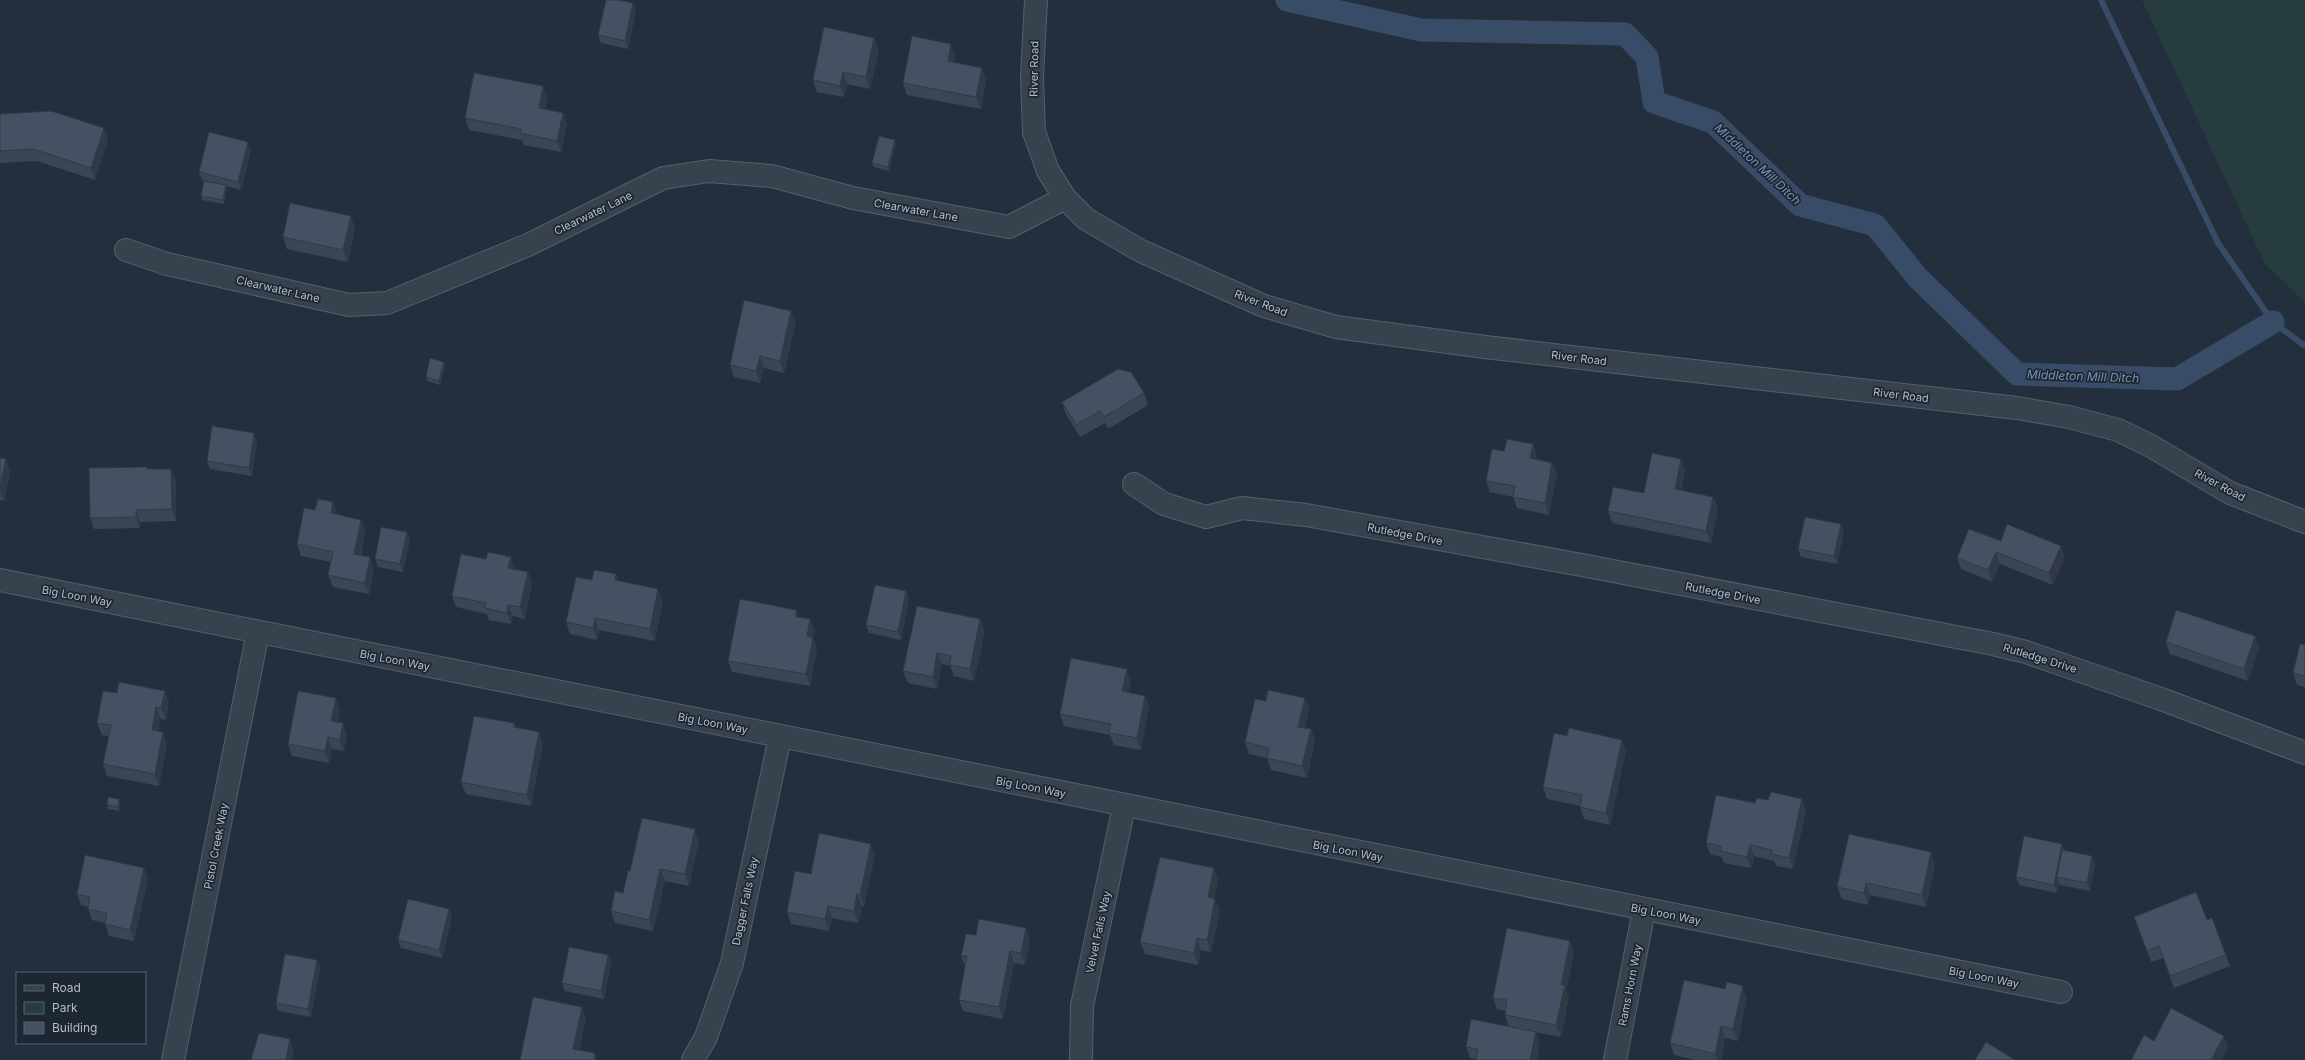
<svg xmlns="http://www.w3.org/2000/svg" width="2305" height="1060" font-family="Inter,sans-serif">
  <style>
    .green { fill: #263c3f }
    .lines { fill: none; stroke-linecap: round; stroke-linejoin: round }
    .stream { stroke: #394c67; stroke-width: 6 }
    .canal { stroke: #394c67; stroke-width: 23 }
    .minor-casing { stroke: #565f6c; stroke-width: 24 }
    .minor { stroke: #38414e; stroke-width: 22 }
    .wall { fill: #3b4654 }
    .shaded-wall { fill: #303945 }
    .building { fill: #455162; stroke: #303945 }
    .labels { text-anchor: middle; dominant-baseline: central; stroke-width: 3.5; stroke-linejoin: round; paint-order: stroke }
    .street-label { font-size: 11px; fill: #b4bcc9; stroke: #1d2633 }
    .water-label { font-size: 12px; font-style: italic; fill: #7c92b1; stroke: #1d2633 }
  </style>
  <rect width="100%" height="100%" fill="#242f3e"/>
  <path class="green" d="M 2142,0 L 2305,0 L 2305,303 L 2265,264 Z"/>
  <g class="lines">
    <path class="stream" d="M 2101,0 L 2218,243 L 2273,322 L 2305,346"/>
    <path class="canal" d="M 1287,0 L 1421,30 L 1625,34 L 1647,57 L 1654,102 L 1713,122 L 1800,205 L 1875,225 L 1918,278 L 2017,374 L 2177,379 L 2273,322"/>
    <g class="minor-casing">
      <path id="minor" d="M 1036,0 L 1032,77 L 1034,132 L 1048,171 L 1065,198 L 1086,219 L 1141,251 L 1264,306 L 1336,327 L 1485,347 L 2017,408 L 2069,417 L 2118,430 L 2151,446 L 2230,493 L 2305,522
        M 126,250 L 167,264 L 349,305 L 387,303 L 528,245 L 663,178 L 709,171 L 772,176 L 853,198 L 1009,227 L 1065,198
        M 1134,484 L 1164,504 L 1206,517 L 1242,508 L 1306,515 L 1587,566 L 1993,644 L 2026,652 L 2161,699 L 2305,753
        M 0,580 L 2061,992
        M 173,1060 L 258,632
        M 693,1060 L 706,1037 L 732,963 L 780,737
        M 1081,1060 L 1082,1006 L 1124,806
        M 1615,1060 L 1644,910"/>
    </g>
    <use href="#minor" class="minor"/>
  </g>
  <path class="wall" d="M 636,11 L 628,49 L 601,43 L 598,35 Z
    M 879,50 L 870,89 L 847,84 L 844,97 L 817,92 L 813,80 Z
    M 955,55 L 954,63 L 982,68 L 986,80 L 981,109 L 907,95 L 903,83 Z
    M 543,86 L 547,98 L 545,109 L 563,113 L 567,124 L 561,152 L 524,145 L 522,140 L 469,130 L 465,118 Z
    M 0,114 L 104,128 L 108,140 L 95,180 L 37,161 L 0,163 Z
    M 896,144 L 889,171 L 874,167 L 872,163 Z
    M 251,150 L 241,190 L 226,186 L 227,189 L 224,204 L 202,200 L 201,196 L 204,181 L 202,180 L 199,172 Z
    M 355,228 L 348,262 L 287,249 L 283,237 Z
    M 796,323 L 784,373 L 764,368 L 760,383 L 734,377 L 730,365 Z
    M 444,362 L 445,366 L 440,385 L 427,381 L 426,377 Z
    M 1144,393 L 1148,405 L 1108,429 L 1105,423 L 1080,437 L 1066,414 L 1062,402 Z
    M 257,441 L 252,476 L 210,469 L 207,461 Z
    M 1533,444 L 1537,456 L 1536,459 L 1552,463 L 1557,474 L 1549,515 L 1517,508 L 1513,497 L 1490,492 L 1486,481 L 1504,451 Z
    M 0,458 L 10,471 L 4,501 L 0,500 Z
    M 1681,459 L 1685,470 L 1681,490 L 1713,497 L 1718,508 L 1711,543 L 1612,523 L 1608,511 L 1644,493 Z
    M 148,469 L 176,480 L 176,521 L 140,522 L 140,528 L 94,529 L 90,518 Z
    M 333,502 L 337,515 L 365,531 L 361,555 L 374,569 L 369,594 L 333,587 L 328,575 L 331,562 L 301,556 L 297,544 L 315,510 Z
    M 407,532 L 410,540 L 403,572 L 378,567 L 375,559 Z
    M 1844,532 L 1837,564 L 1801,557 L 1798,549 Z
    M 2001,541 L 2065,557 L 2053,585 L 2000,564 L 1992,582 L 1961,569 L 1957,558 Z
    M 515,569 L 528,572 L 532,584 L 525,619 L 513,616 L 511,624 L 489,620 L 487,614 L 456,607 L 452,596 Z
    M 616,574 L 618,580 L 663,601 L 655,641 L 599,630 L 597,640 L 570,634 L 566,622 L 592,580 Z
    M 906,591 L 909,599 L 901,640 L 869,633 L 866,625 Z
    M 917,606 L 985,631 L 974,681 L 954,676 L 950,666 L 942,664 L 937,689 L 908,683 L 903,671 Z
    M 799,617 L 810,619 L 815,631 L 813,638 L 817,649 L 810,686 L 732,672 L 728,661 Z
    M 2255,636 L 2259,648 L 2248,681 L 2170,654 L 2166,642 Z
    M 2305,645 L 2305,687 L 2297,685 L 2293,673 Z
    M 1131,681 L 1128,692 L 1145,696 L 1149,707 L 1141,750 L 1114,745 L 1110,735 L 1064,726 L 1060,714 Z
    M 1305,698 L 1309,709 L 1305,728 L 1311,729 L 1315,741 L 1307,778 L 1271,770 L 1267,758 L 1249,754 L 1245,742 L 1266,701 Z
    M 169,702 L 166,720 L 161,719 L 158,731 L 167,744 L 159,786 L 107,776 L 103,764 L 109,736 L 102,735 L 97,723 Z
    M 340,710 L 338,722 L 343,723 L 347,735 L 344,751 L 332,749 L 329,763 L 292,756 L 288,744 Z
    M 514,723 L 516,728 L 539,732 L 543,744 L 531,806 L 466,794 L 461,782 Z
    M 1567,736 L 1626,751 L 1610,825 L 1584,819 L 1580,807 L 1580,806 L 1547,799 L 1543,787 Z
    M 1802,799 L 1806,811 L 1793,869 L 1776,866 L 1774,861 L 1754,856 L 1751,868 L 1724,863 L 1722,857 L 1710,854 L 1706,843 L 1755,803 L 1768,800 Z
    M 120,803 L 119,811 L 108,809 L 107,805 Z
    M 699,841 L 689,886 L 665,881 L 653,931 L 615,923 L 611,911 L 623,893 L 630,871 Z
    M 2062,844 L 2065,851 L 2095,864 L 2090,891 L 2060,885 L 2059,882 L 2057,893 L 2019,885 L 2016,877 Z
    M 875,855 L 864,906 L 862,906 L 858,923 L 832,918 L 829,931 L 791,924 L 787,912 L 811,874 Z
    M 1935,864 L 1926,907 L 1870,895 L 1868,905 L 1842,899 L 1837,887 Z
    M 144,868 L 148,879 L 134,941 L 109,936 L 105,923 L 92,920 L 88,909 L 88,907 L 81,905 L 77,894 Z
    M 1218,879 L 1214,899 L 1220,910 L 1211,952 L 1201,950 L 1198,965 L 1145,954 L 1140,942 Z
    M 449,909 L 452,917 L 442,958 L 401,948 L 398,940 Z
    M 2134,917 L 2207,920 L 2212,918 L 2230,966 L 2174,988 L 2163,958 L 2151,962 Z
    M 976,935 L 1030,940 L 1025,965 L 1014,963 L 1003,1019 L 963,1011 L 959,1000 L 965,966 L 961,956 Z
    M 1570,941 L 1574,953 L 1566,991 L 1569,997 L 1561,1037 L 1509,1027 L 1505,1015 L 1505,1011 L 1497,1009 L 1493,998 Z
    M 608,955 L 611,963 L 604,999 L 565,991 L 562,983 Z
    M 320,968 L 311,1017 L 278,1011 L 276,1003 Z
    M 1747,998 L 1738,1041 L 1725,1038 L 1721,1060 L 1695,1060 L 1674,1055 L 1670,1043 Z
    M 1540,1044 L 1476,1059 L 1470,1058 L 1466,1047 Z"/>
  <path class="shaded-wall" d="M 633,3 L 636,11 L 628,49 L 625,41 Z
    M 874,38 L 879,50 L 870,89 L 866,77 Z
    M 951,44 L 955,55 L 952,73 L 948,61 Z
    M 982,68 L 986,80 L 981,109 L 976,97 Z
    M 843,72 L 847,84 L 844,97 L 840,86 Z
    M 543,86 L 547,98 L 543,120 L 539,108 Z
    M 563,113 L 567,124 L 561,152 L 557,141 Z
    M 104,128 L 108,140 L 95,180 L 91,168 Z
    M 895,140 L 896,144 L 889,171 L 888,167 Z
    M 248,142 L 251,150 L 241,190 L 238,182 Z
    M 226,185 L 227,189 L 224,204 L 223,200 Z
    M 351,216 L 355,228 L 348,262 L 343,250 Z
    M 791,311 L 796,323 L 784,373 L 780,361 Z
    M 760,356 L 764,368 L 760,383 L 756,371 Z
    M 444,362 L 445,366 L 440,385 L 439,381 Z
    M 254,433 L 257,441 L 252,476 L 249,468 Z
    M 1533,444 L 1537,456 L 1534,470 L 1530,458 Z
    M 6,459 L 10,471 L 4,501 L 0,491 L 0,486 Z
    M 1681,459 L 1685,470 L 1679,500 L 1675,489 Z
    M 1552,463 L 1557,474 L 1549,515 L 1545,503 Z
    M 171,469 L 176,480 L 176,521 L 172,509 Z
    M 1713,497 L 1718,508 L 1711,543 L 1706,531 Z
    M 333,502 L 337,514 L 335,525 L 331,513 Z
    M 136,510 L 140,522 L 140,528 L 136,517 Z
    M 361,520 L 365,531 L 358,566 L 354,554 Z
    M 1841,524 L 1844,532 L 1837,564 L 1834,556 Z
    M 407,532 L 410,540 L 403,572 L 400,564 Z
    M 2061,546 L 2065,557 L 2053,585 L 2049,573 Z
    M 1996,552 L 2000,564 L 1992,582 L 1988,570 Z
    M 370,557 L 374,569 L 369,594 L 365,583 Z
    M 511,557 L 515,569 L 513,580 L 508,568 Z
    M 528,572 L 532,584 L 525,619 L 520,607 Z
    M 616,574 L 620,586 L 615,580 Z
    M 658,589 L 663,601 L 655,641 L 650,629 Z
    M 906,591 L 909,599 L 901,640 L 898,632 Z
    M 508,605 L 513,616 L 511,624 L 507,613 Z
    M 796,610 L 801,622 L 796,617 Z
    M 595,618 L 599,630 L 597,640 L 593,628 Z
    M 810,619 L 815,631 L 813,638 L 817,649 L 810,686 L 806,674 L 807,636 Z
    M 980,619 L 985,631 L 974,681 L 970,669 Z
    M 2255,636 L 2259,648 L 2248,681 L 2244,669 Z
    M 937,653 L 942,664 L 937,689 L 933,677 Z
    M 1127,669 L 1131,681 L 1126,703 L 1122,691 Z
    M 165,691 L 169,702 L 166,720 L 161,708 Z
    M 1145,696 L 1149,707 L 1141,750 L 1137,738 Z
    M 336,698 L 340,710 L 335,733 L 331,721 Z
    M 1305,698 L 1309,709 L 1303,738 L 1298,727 Z
    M 156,707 L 161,719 L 156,742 L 152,730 Z
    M 343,723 L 347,735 L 344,751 L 340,740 Z
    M 1311,729 L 1315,741 L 1307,778 L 1302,766 Z
    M 163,732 L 167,744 L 159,786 L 155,774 Z
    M 539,732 L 543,744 L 531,806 L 527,795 Z
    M 328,737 L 332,749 L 329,763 L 325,751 Z
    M 1622,740 L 1626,751 L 1610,825 L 1606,813 Z
    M 119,799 L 120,803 L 119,811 L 118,807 Z
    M 1802,799 L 1806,811 L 1793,869 L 1789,858 Z
    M 695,829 L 699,841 L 689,886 L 685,874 Z
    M 871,844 L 875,855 L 864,906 L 860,895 Z
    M 2062,844 L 2065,852 L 2057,877 L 2059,882 L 2057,893 L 2054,885 Z
    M 1750,845 L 1754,856 L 1751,868 L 1747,857 Z
    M 1931,852 L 1935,864 L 1926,907 L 1922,895 Z
    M 2092,856 L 2095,864 L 2090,891 L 2087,883 Z
    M 144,868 L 148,879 L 134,941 L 130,930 Z
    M 1214,868 L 1218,879 L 1212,909 L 1208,897 Z
    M 660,869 L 665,881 L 653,931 L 649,920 Z
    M 1866,883 L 1870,895 L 1868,905 L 1864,893 Z
    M 857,894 L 862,906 L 858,923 L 854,911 Z
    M 1215,899 L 1220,910 L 1211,952 L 1207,940 Z
    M 828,906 L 832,918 L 829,931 L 825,919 Z
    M 449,909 L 452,917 L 442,958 L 439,950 Z
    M 1026,928 L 1030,940 L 1025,965 L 1021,953 Z
    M 1197,938 L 1201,950 L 1198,965 L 1194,953 Z
    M 1570,941 L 1574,953 L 1566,991 L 1569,997 L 1561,1037 L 1556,1025 L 1561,985 Z
    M 1010,951 L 1014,963 L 1003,1019 L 999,1007 Z
    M 608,955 L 611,963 L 604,999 L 601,991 Z
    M 317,960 L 320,968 L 311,1017 L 308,1009 Z
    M 1743,986 L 1747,998 L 1738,1041 L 1733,1029 Z
    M 582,1007 L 586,1018 L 578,1060 L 573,1049 Z
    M 1721,1026 L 1725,1038 L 1721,1060 L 1718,1060 L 1715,1054 Z
    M 1536,1032 L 1540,1044 L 1537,1060 L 1530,1060 Z
    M 2224,1036 L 2228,1048 L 2222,1060 L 2211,1060 Z
    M 290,1039 L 294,1051 L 292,1060 L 286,1060 Z
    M 595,1053 L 597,1060 L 594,1060 Z"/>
  <path class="building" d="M 606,0 L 618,0 L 633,3 L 625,41 L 598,35 Z
    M 824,27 L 874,38 L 866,77 L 843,72 L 840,86 L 813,80 Z
    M 912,36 L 951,44 L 948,61 L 982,68 L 976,97 L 903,83 Z
    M 474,73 L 543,86 L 539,108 L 563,113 L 557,141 L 520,133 L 521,129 L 465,118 Z
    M 51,111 L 104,128 L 91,168 L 33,149 L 0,151 L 0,114 Z
    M 209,132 L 248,142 L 238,182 L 199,172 Z
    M 879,136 L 895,140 L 888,167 L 872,163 Z
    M 204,181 L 226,185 L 223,200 L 201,196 Z
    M 290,203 L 351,216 L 343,250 L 283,237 Z
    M 744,300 L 791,311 L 780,361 L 760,356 L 756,371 L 730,365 Z
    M 430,358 L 444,362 L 439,381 L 426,377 Z
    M 1118,369 L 1131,372 L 1144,393 L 1104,417 L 1100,411 L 1076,425 L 1062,402 Z
    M 212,426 L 254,433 L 249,468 L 207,461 Z
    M 1507,439 L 1533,444 L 1530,458 L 1552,463 L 1545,503 L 1513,497 L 1515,486 L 1486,481 L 1492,449 L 1504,451 Z
    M 1652,453 L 1681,459 L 1675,489 L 1713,497 L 1706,531 L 1608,511 L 1613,487 L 1644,493 Z
    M 0,458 L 6,459 L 0,486 Z
    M 147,467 L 147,469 L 171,469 L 172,509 L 136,510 L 136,517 L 90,518 L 89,468 Z
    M 318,499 L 333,502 L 331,513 L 361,520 L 354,554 L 370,557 L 365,583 L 328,575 L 333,552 L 297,544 L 304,508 L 315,510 Z
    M 1805,517 L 1841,524 L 1834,556 L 1798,549 Z
    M 2007,524 L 2061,546 L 2049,573 L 1996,552 L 1988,570 L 1957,558 L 1969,529 L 2001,541 Z
    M 381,527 L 407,532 L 400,564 L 375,559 Z
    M 488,552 L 511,557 L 508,568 L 528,572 L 520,607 L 508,605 L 507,613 L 485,608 L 486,603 L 452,596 L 461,554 L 486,559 Z
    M 594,570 L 616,574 L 615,580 L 658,589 L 650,629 L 595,618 L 593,628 L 566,622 L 576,577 L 592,580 Z
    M 875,585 L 906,591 L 898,632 L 866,625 Z
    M 740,599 L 796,610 L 796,617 L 810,619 L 807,636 L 813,638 L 806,674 L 728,661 Z
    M 917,606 L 980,619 L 970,669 L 949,665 L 951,656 L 937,653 L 933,677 L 903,671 Z
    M 2176,610 L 2255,636 L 2244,669 L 2166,642 Z
    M 2300,644 L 2305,645 L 2305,676 L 2293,673 Z
    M 1071,658 L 1127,669 L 1122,691 L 1145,696 L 1137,738 L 1109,733 L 1111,724 L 1060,714 Z
    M 119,682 L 165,691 L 161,708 L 156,707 L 152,730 L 163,732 L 155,774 L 103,764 L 111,725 L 97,723 L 103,691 L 117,693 Z
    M 1268,690 L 1305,698 L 1298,727 L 1311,729 L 1302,766 L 1267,758 L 1269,748 L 1245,742 L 1255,699 L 1266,701 Z
    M 298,691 L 336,698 L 331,721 L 343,723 L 340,740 L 328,737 L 325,751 L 288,744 Z
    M 474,716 L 514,723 L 513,727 L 539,732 L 527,795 L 461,782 Z
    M 1569,728 L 1622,740 L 1606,813 L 1580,807 L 1582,795 L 1543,787 L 1554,733 L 1567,736 Z
    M 1771,792 L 1802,799 L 1789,858 L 1771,854 L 1772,850 L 1750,845 L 1747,857 L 1720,851 L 1721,846 L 1706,843 L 1716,795 L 1755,803 L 1757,798 L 1768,800 Z
    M 108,797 L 119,799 L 118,807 L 107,805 Z
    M 642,818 L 695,829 L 685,874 L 660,869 L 649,920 L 611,911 L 615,891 L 623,893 L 628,871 L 630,871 Z
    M 819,833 L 871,844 L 860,895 L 857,894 L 854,911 L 828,906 L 825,919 L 787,912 L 795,871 L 811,874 Z
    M 1849,834 L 1931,852 L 1922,895 L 1866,883 L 1864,893 L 1837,887 Z
    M 2024,836 L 2062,844 L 2054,885 L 2016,877 Z
    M 2062,850 L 2092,856 L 2087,883 L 2057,877 Z
    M 85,855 L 144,868 L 130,930 L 105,924 L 107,913 L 88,909 L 90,897 L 77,894 Z
    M 1160,857 L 1214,868 L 1208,897 L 1215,899 L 1207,940 L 1197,938 L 1194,953 L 1140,942 Z
    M 2196,892 L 2207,920 L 2212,918 L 2226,955 L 2170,976 L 2159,946 L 2147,951 L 2134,917 Z
    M 408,899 L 449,909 L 439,950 L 398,940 Z
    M 979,919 L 1026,928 L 1021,953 L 1010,951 L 999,1007 L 959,1000 L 967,956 L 961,956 L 966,934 L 976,935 Z
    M 1507,928 L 1570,941 L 1561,985 L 1565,985 L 1556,1025 L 1505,1015 L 1507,1000 L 1493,998 Z
    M 569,947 L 608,955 L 601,991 L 562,983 Z
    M 285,954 L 317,960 L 308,1009 L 276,1003 Z
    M 1684,980 L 1725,989 L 1727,982 L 1743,986 L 1733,1029 L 1721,1026 L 1715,1054 L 1670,1043 Z
    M 533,997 L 582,1007 L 573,1049 L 595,1053 L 594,1060 L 520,1060 Z
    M 2171,1008 L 2224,1036 L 2211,1060 L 2131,1060 L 2144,1035 L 2154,1041 Z
    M 1471,1019 L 1536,1032 L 1530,1060 L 1476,1060 L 1478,1049 L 1466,1047 Z
    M 259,1033 L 290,1039 L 286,1060 L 251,1060 Z
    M 1986,1042 L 2015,1060 L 1975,1060 Z"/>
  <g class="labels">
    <g class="street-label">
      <text transform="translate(1034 69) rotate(-89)">River Road</text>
      <text transform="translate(916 210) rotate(10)">Clearwater Lane</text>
      <text transform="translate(593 213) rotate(-26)">Clearwater Lane</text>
      <text transform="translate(278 289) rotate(13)">Clearwater Lane</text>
      <text transform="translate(1261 303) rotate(21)">River Road</text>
      <text transform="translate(1579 358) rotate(7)">River Road</text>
      <text transform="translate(1901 395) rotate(7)">River Road</text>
      <text transform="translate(2220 485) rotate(28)">River Road</text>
      <text transform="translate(1405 534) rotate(11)">Rutledge Drive</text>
      <text transform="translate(1723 593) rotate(11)">Rutledge Drive</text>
      <text transform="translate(77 596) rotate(11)">Big Loon Way</text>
      <text transform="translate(2040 658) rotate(17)">Rutledge Drive</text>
      <text transform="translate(395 660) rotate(11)">Big Loon Way</text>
      <text transform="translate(713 723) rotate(11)">Big Loon Way</text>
      <text transform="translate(1031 787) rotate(11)">Big Loon Way</text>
      <text transform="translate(216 846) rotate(-79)">Pistol Creek Way</text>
      <text transform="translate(1348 851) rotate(11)">Big Loon Way</text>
      <text transform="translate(745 901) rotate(-78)">Dagger Falls Way</text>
      <text transform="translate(1666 914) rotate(11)">Big Loon Way</text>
      <text transform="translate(1098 932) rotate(-78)">Velvet Falls Way</text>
      <text transform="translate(1984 977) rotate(11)">Big Loon Way</text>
      <text transform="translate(1630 985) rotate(-79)">Rams Horn Way</text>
    </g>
    <g class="water-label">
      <text transform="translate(1758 164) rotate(43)">MIddleton Mill Ditch</text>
      <text transform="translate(2083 376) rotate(2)">MIddleton Mill Ditch</text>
    </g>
  </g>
  <rect x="16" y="972" width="130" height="72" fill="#1d2633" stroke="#59626f"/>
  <rect x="24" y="985" width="20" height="6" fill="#38414e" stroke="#59626f"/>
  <text x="52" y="992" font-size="12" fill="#b4bcc9">Road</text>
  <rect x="24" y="1002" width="20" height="12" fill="#263c3f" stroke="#59626f"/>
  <text x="52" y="1012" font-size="12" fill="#b4bcc9">Park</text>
  <rect x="24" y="1022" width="20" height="12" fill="#455162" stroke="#59626f"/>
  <text x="52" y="1032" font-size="12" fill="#b4bcc9">Building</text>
</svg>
